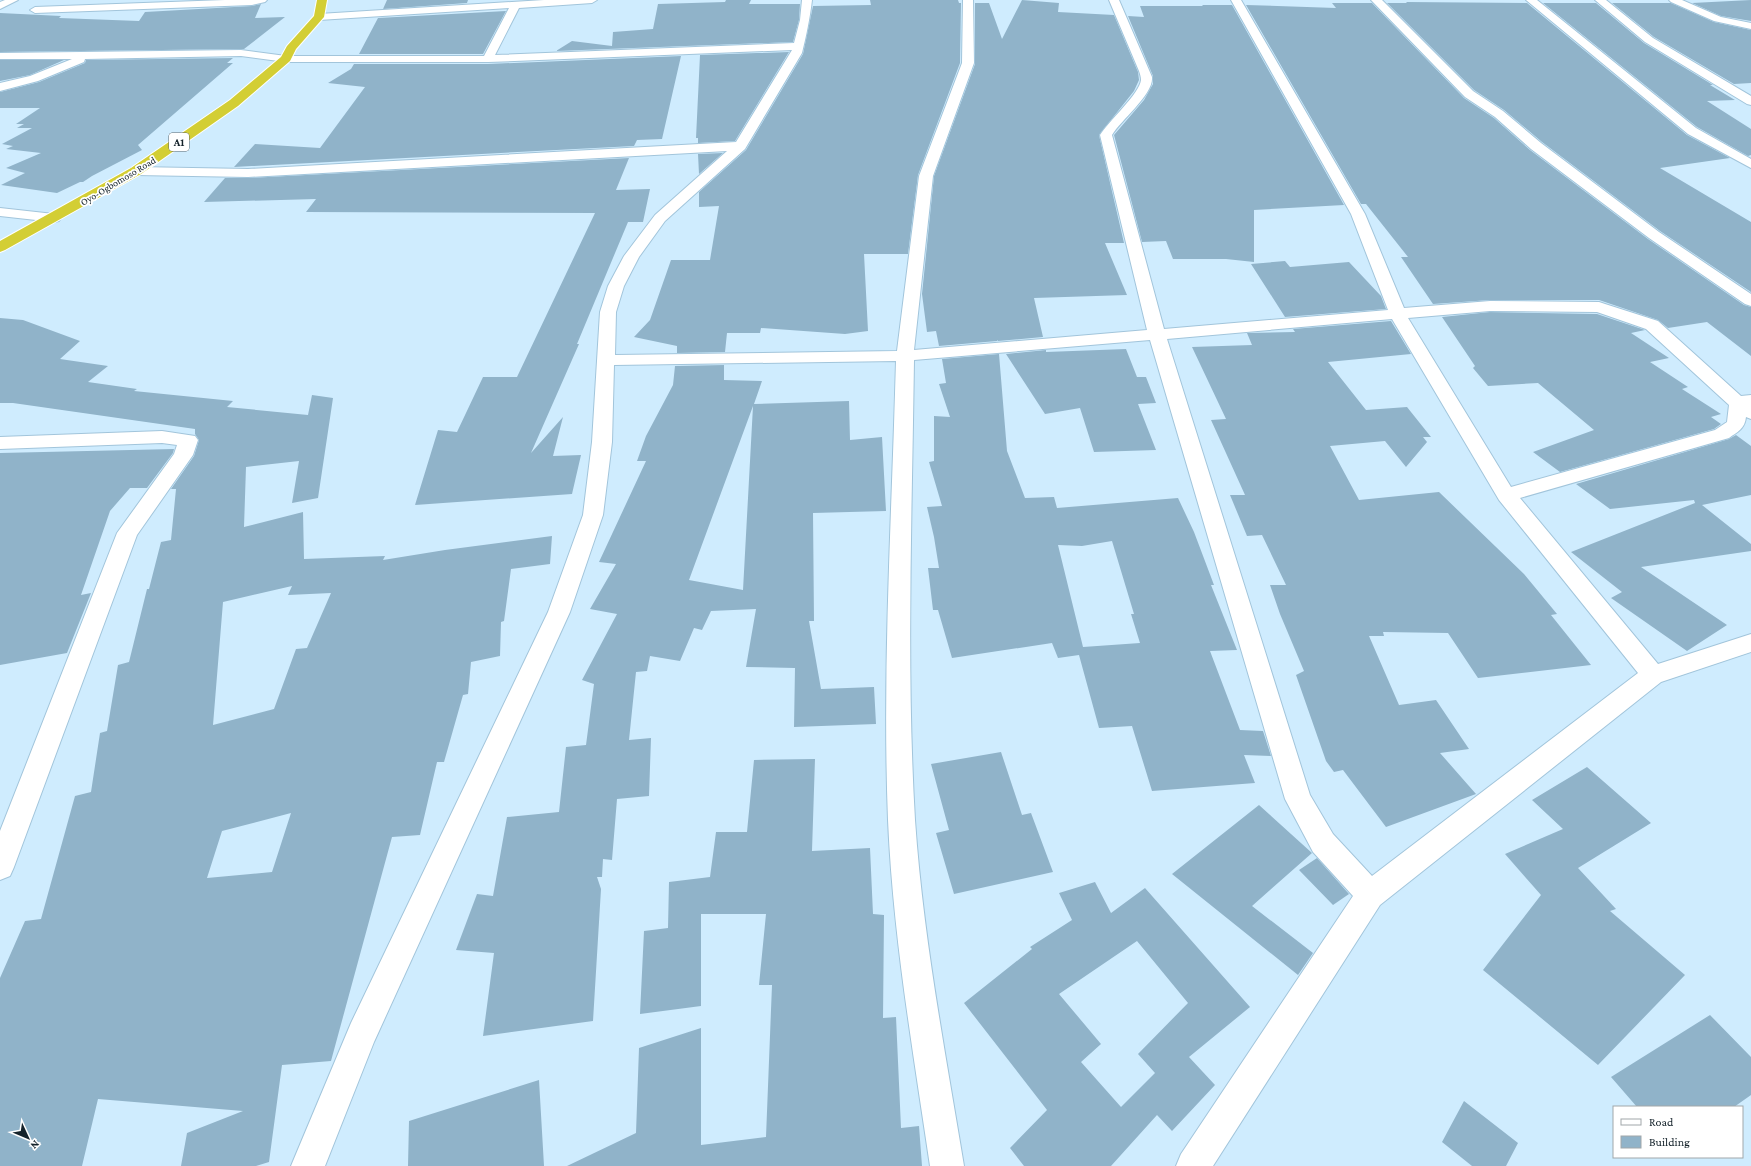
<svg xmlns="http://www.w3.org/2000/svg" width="1751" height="1166" font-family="'Crimson Pro',serif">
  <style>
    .building { fill: #90b3c9; fill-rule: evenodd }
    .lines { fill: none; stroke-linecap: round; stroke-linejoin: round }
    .minor-casing { stroke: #a2c5db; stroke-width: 2 }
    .highway-casing { stroke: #fff; stroke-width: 2 }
    .minor { fill: #fff; fill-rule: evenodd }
    .highway { fill: #d3ce34; fill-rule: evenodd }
    .labels { text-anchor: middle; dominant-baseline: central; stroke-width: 3.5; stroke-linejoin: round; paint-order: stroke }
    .far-street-label { font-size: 10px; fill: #14222a; stroke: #fff }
    .shield { fill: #fff; stroke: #5a646a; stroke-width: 1 }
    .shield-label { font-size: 11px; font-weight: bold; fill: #14222a }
  </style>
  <rect width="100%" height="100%" fill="#cfecfe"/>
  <path class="building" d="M 387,0 L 468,0 L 467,3 L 383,9 Z
    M 726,0 L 751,0 L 749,4 L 800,4 L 799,20 L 793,42 L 556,51 L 572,41 L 612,46 L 613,32 L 653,29 L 658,4 L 725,2 Z
    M 870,0 L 958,0 L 959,3 L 961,3 L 960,63 L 918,175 L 908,254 L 864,254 L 868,331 L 845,334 L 761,328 L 760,333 L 727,333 L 725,352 L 677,353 L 677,346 L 634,337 L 650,320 L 671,260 L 710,260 L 719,206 L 699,207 L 699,192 L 746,150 L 803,54 L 813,6 L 871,5 Z
    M 1022,0 L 1059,3 L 1058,12 L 1114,15 L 1138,72 L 1139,80 L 1134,91 L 1099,135 L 1124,243 L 1105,243 L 1127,295 L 1034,298 L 1043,337 L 998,341 L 997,340 L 997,341 L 939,346 L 936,331 L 927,332 L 922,294 L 934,176 L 975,64 L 975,3 L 989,3 L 1002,39 Z
    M 1751,0 L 1751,21 L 1721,16 L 1692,3 Z
    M 1406,2 L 1527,3 L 1687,135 L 1730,158 L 1660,168 L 1751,222 L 1751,292 L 1660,231 L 1542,142 L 1504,110 L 1474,90 L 1387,3 L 1407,3 Z
    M 1332,3 L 1372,3 L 1464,98 L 1494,118 L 1530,150 L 1648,239 L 1744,305 L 1751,307 L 1751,356 L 1707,322 L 1668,328 L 1658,320 L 1599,300 L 1490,300 L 1433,304 L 1401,257 L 1408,257 L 1366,204 L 1361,204 L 1246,5 L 1336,8 Z
    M 1543,3 L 1596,3 L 1644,43 L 1713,85 L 1710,85 L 1735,100 L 1707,101 L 1751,129 L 1751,155 L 1748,156 L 1697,127 Z
    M 1612,3 L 1671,3 L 1714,22 L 1751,30 L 1751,83 L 1734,84 L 1654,37 Z
    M 261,4 L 255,18 L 285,17 L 244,49 L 0,52 L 0,13 L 61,16 L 59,18 L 139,21 L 145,12 L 252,6 Z
    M 1202,5 L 1232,5 L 1344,205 L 1254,210 L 1254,262 L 1226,259 L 1173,259 L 1166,241 L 1142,242 L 1114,135 L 1144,100 L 1153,84 L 1153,76 L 1128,16 L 1144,17 L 1140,6 L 1203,6 Z
    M 506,11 L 483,54 L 359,54 L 378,18 Z
    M 789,52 L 735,141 L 698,143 L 698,138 L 696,138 L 700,55 Z
    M 681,56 L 662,139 L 637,140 L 634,146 L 234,167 L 255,144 L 320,148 L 365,87 L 328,83 L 351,69 L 354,64 L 488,64 Z
    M 233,58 L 227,63 L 233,63 L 138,145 L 142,150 L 92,176 L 83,182 L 80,182 L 57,193 L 1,185 L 25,173 L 6,168 L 41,153 L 6,149 L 13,146 L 2,144 L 32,128 L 17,128 L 24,124 L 16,124 L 40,108 L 0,108 L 0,92 L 39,82 L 85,63 L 86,60 Z
    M 0,60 L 64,60 L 30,75 L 0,81 Z
    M 723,153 L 699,174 L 698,154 Z
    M 629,158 L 616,190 L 650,189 L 643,222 L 628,222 L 577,344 L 579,344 L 531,453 L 563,417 L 553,456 L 581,455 L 572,494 L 415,505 L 438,430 L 457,432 L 483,377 L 517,377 L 595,213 L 306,212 L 316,199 L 204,202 L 225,178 L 248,178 Z
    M 1285,261 L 1290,267 L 1349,262 L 1381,296 L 1386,309 L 1285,317 L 1251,264 Z
    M 1490,312 L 1597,314 L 1645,330 L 1631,333 L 1669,358 L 1650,362 L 1688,387 L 1682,389 L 1721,414 L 1711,417 L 1721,424 L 1714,429 L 1560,472 L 1533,452 L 1594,430 L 1538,383 L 1488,386 L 1473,368 L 1475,366 L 1442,317 Z
    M 0,318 L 23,320 L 80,341 L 60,359 L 108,366 L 88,382 L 137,389 L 134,391 L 233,401 L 227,407 L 308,415 L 312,395 L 333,398 L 318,498 L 292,503 L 299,461 L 246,467 L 244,527 L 303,512 L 304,559 L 385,556 L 383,560 L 445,550 L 552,536 L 550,564 L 511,569 L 504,621 L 501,622 L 500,656 L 471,662 L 468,694 L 463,695 L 444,762 L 437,762 L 420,835 L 392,837 L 331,1061 L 282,1065 L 269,1162 L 256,1166 L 181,1166 L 187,1133 L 243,1111 L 98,1099 L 82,1166 L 0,1166 L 0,978 L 25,921 L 41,919 L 75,796 L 91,792 L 100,733 L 107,731 L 118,665 L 129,662 L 147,589 L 149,589 L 161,542 L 171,540 L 176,489 L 171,489 L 194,456 L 199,440 L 195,434 L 195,429 L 13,403 L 0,403 ZM 292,586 L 288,595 L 331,593 L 307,648 L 296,649 L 274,709 L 213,725 L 223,602 ZM 291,813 L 272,872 L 207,878 L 222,831 Z
    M 1391,321 L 1411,354 L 1328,362 L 1366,410 L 1407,407 L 1431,437 L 1423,437 L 1427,442 L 1406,467 L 1385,441 L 1330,446 L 1359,500 L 1439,492 L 1524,574 L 1557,614 L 1551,615 L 1591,665 L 1478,678 L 1448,633 L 1383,632 L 1384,636 L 1369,636 L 1399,705 L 1436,700 L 1469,749 L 1440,753 L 1476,794 L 1386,827 L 1343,770 L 1334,772 L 1326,761 L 1296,675 L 1304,671 L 1280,614 L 1270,585 L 1286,585 L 1262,535 L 1247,536 L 1230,495 L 1245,495 L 1211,420 L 1226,419 L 1192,347 L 1252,345 L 1247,333 L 1295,332 L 1293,329 Z
    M 1126,349 L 1137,377 L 1146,377 L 1156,403 L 1138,404 L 1156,450 L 1094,452 L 1080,408 L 1045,414 L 1006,354 L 1046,350 L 1046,352 Z
    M 999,354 L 1007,451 L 1025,498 L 1054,497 L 1057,508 L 1178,498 L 1194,532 L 1214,585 L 1211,585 L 1237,650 L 1210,651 L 1240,730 L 1263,731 L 1271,756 L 1244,755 L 1255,783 L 1152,791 L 1132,726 L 1099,728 L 1079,655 L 1058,658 L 1052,643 L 952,658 L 938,610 L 933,610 L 928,568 L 939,568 L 934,537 L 927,507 L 942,506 L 929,462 L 934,461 L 934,416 L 950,417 L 939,384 L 946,383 L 942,359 ZM 1112,541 L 1134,614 L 1131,614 L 1140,643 L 1083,647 L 1058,545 L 1082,546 Z
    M 724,365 L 724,380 L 762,381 L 754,404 L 849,401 L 850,440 L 882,437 L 886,511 L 813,513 L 814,621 L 809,621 L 821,689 L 874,687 L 876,724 L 794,727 L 795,668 L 746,667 L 756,609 L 711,611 L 702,630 L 694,628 L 680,661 L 650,656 L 647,671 L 636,672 L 629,740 L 651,738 L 649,796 L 617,799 L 612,860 L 603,859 L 602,877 L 597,877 L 601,889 L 593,1021 L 483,1036 L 494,953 L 456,950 L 477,894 L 493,896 L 507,817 L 559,812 L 566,747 L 586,745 L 594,684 L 582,680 L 617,614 L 590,609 L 616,564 L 599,562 L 646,461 L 637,461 L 646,436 L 673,385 L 675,366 ZM 753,406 L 743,590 L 689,580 Z
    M 1736,435 L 1751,446 L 1751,495 L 1702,505 L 1751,544 L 1751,551 L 1641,567 L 1727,625 L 1687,651 L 1611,598 L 1622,592 L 1571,552 L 1695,503 L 1694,500 L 1610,509 L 1576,484 L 1729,439 Z
    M 174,449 L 173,453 L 147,488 L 130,488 L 110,511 L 81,595 L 91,593 L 67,653 L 0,665 L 0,453 Z
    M 1001,752 L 1022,815 L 1031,813 L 1053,872 L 954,894 L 936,833 L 949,830 L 931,764 Z
    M 815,759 L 812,851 L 870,848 L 873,914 L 884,915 L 883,1018 L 896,1017 L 901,1128 L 919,1126 L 922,1166 L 567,1166 L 636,1133 L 639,1048 L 701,1028 L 701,1145 L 766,1137 L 772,985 L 759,985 L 766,914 L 701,914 L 701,1006 L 640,1014 L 644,931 L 668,928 L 669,882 L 710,877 L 716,832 L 747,832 L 754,760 Z
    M 1587,767 L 1651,823 L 1578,868 L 1616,909 L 1610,911 L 1685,975 L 1598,1065 L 1483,970 L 1541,895 L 1505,854 L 1563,829 L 1532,800 Z
    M 1259,805 L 1312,853 L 1252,906 L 1313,953 L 1298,975 L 1172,874 Z
    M 1317,858 L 1349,894 L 1333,905 L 1299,870 Z
    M 1095,882 L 1111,913 L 1145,888 L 1250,1007 L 1189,1057 L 1215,1085 L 1172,1131 L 1157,1115 L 1111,1166 L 1024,1166 L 1010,1148 L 1047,1110 L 964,1003 L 1032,949 L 1030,947 L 1072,920 L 1059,893 ZM 1137,941 L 1188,1003 L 1138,1054 L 1155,1073 L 1121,1107 L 1081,1062 L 1101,1044 L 1059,994 Z
    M 1710,1015 L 1751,1057 L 1751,1095 L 1734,1107 L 1637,1107 L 1611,1077 Z
    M 539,1080 L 544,1166 L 408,1166 L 409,1121 Z
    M 1464,1101 L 1518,1143 L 1506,1166 L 1472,1166 L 1442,1142 Z"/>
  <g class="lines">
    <g class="minor-casing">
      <path id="minor" d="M 5,0 L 18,0 L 0,9 L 0,2 Z
        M 225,0 L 267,0 L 265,2 L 252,5 L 35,13 L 30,10 L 35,7 Z
        M 544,0 L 597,0 L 592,3 L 519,8 L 495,55 L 794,43 L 800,20 L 802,0 L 812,0 C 810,18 806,37 802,53 L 745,149 L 665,221 L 639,257 L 624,286 L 616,312 L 615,355 L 897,351 L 919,176 L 962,63 L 963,0 L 973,0 L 974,63 L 933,176 L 914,350 L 1147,330 L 1100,135 C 1108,122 1140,93 1141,80 C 1141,77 1140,74 1139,71 L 1109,0 L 1119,0 L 1152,77 C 1154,94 1121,120 1112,135 L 1164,329 L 1388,310 L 1351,214 L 1231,0 L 1241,0 L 1365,214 L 1404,308 L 1490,301 L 1599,302 L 1605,304 L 1658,321 L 1741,396 L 1751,395 L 1751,419 L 1746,417 C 1745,429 1737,432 1729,438 L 1520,498 L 1658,664 L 1751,634 L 1751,652 L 1661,682 L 1380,905 L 1213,1166 L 1176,1166 L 1181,1154 L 1353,896 L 1313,852 L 1285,799 L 1150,340 L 914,360 C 912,513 906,667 915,820 C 923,936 945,1051 964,1166 L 930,1166 C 913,1051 893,936 888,820 C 882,667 892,514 896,361 L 614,365 L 612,442 L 603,515 L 570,612 L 374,1042 L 325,1166 L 291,1166 L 351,1023 L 548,612 L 583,515 L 592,442 L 600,312 L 608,286 L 624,256 L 655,215 L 727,151 L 248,177 L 136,175 L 131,174 L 129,171 L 131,168 L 136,167 L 248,169 L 736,142 L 792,50 L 488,62 L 286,62 L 241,56 L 85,59 L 84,62 L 38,81 L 0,91 L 0,83 L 30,76 L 72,59 L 0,59 L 0,53 L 241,50 L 286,56 L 484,56 L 509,8 L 319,20 L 314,17 L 319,14 ZM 1490,311 L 1597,312 L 1646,329 L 1729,405 L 1727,422 L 1715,430 L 1511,487 L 1408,318 ZM 1392,319 L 1499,500 L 1638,673 L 1372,876 L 1333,834 L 1310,795 L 1167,339 Z
        M 1371,0 L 1382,0 L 1473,91 L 1503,111 L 1541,143 L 1659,232 L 1751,294 L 1751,306 L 1745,304 L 1649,238 L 1531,149 L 1495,117 L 1465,97 Z
        M 1526,0 L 1537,0 L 1696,128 L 1751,159 L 1751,168 L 1688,134 Z
        M 1595,0 L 1606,0 L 1653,38 L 1751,96 L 1751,105 L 1747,104 L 1645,42 Z
        M 1669,0 L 1682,0 L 1721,17 L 1751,23 L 1751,29 L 1714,21 L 1671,2 Z
        M 0,208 L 54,214 L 59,215 L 61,218 L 59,221 L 54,222 L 0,216 Z
        M 162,431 L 195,436 L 198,440 L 193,455 L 137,535 L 14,867 L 10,876 L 0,880 L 0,831 L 117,533 L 174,454 L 177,445 L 162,443 L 0,449 L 0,437 Z"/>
    </g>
    <g class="highway-casing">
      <path id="highway" d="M 317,0 L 327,0 L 324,17 L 296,49 L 290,61 L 238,106 L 141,174 L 5,250 L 0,252 L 0,241 L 131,168 L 230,100 L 281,57 L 287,46 L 314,16 Z"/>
    </g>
    <use href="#minor" class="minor"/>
    <use href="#highway" class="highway"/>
  </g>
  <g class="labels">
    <g class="far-street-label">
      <text transform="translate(118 181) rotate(-31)">Oyo-Ogbomoso Road</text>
    </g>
    <rect class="shield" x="169" y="133" width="20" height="18" rx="3"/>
    <g class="shield-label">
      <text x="179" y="142">A1</text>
    </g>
  </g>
  <rect x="1613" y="1106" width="130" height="52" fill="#ffffff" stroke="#a1a7aa"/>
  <rect x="1621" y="1119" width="20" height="6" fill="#ffffff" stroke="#a1a7aa"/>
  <text x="1649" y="1126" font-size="12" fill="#14222a">Road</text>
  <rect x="1621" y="1136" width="20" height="12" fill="#90b3c9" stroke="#a1a7aa"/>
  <text x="1649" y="1146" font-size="12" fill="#14222a">Building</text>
  <g transform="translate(28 1138) rotate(134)" stroke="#ffffff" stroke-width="3" paint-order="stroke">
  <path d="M0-3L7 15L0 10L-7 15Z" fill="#14222a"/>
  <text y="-6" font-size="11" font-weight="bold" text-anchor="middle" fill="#14222a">N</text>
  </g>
</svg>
